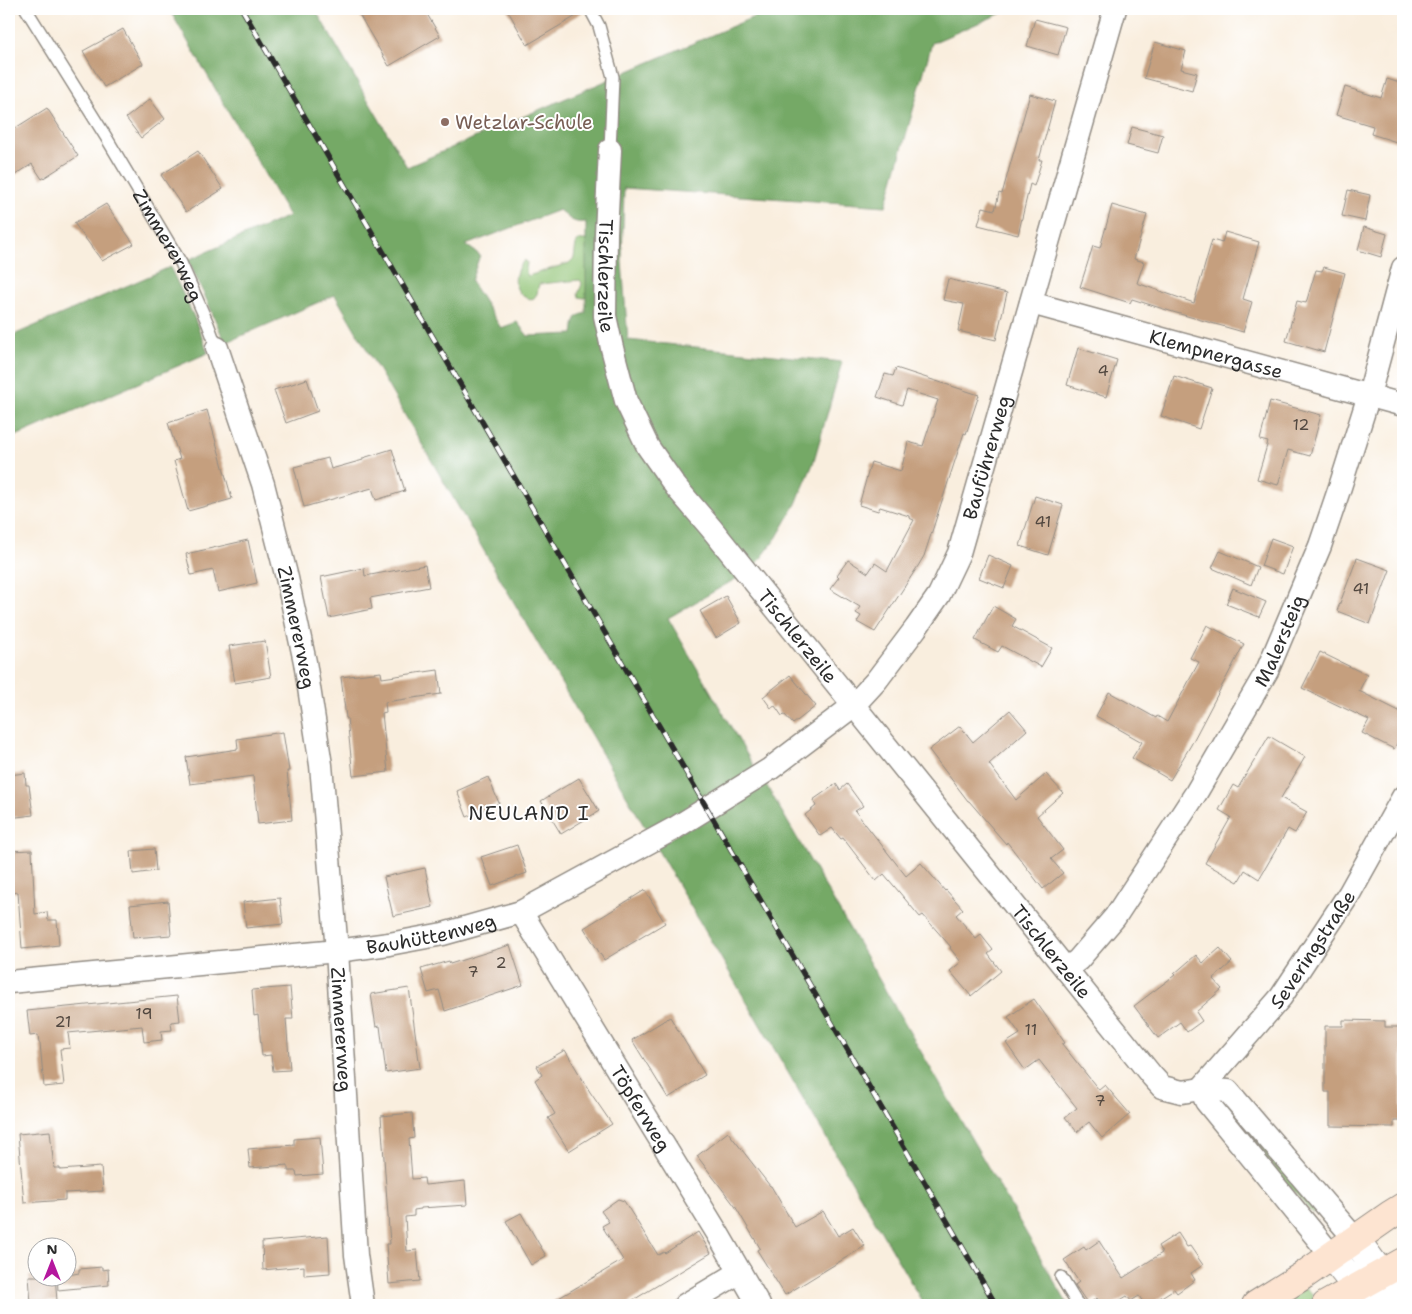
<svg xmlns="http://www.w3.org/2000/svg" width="1412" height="1314" font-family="'Shantell Sans',sans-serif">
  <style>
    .green { fill: #90c375; stroke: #5e7750 }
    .forest { fill: #74a966; stroke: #506a48; fill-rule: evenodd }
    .building { fill: #c59f7e }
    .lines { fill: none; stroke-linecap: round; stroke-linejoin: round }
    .service-casing { stroke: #928c84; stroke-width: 14 }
    .minor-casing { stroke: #928c84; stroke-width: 25 }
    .tertiary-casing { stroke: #928c84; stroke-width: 30 }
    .secondary-casing { stroke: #928c84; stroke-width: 30 }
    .service { stroke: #fff; stroke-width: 11 }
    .minor { stroke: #fff; stroke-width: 22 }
    .tertiary { stroke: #fff; stroke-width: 28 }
    .secondary { stroke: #fde4d1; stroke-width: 28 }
    .rail-casing { stroke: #2b2b2b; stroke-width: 5.5 }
    .rail { stroke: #fff; stroke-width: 4; stroke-dasharray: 11; stroke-linecap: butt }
    .education-dot { fill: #8d6e63; stroke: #fff; stroke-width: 2 }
    .labels { text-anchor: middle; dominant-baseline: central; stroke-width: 4; stroke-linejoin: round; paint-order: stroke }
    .number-label { font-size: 16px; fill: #524840 }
    .education-label { font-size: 19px; fill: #785e54; stroke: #fff; text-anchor: start }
    .street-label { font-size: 19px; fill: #2b2b2b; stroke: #fff }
    .neighbourhood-label { font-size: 20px; letter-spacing: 1px; fill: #2b2b2b; stroke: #fff }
  </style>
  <rect width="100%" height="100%" fill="#fff"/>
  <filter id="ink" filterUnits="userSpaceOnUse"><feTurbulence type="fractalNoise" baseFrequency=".02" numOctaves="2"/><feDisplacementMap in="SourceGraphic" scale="10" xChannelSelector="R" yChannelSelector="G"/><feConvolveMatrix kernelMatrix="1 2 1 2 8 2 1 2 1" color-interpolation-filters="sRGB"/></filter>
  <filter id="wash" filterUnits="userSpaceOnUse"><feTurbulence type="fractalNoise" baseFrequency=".0096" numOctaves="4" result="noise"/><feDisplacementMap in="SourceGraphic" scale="20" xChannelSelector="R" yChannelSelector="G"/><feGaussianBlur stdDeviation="1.12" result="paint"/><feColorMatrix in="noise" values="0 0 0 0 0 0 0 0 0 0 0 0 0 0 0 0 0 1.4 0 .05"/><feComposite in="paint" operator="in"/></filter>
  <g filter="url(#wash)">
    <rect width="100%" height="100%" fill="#f9eede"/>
    <path class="green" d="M 579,240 L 588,240 L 588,297 L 584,298 L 579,297 L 578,294 L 582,284 L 581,281 L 580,280 L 539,284 L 537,294 L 533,299 C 512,298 510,272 525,260 L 527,262 L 526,272 L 528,276 L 569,263 L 574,258 L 576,244 Z
      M 1217,1092 L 1318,1207 L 1312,1213 L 1214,1097 Z
      M 1305,1287 L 1315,1298 L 1303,1305 L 1276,1305 Z"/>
    <path class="forest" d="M 169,9 L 315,9 L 407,167 L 772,9 L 1011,9 L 932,43 L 886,206 L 624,188 L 622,262 L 628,340 L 842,362 L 813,464 L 796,504 L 777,537 L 753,569 L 668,618 L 756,770 L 647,831 L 335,295 L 225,343 L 208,303 L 188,260 L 289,216 ZM 559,210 C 569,218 572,224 586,222 L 586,313 C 573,316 575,322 573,334 L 528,336 L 517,322 L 501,328 L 471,281 L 480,255 L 466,245 Z
      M 170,267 L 194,317 L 208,353 L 9,439 L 9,337 Z
      M 764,781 L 1068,1305 L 924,1305 L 656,847 Z"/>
    <g id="blocks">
      <path class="building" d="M 356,9 L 424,9 L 440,36 L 389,66 Z
        M 507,9 L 583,9 L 583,12 L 527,45 Z
        M 1035,19 L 1066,27 L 1058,55 L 1027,46 Z
        M 123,29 L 143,64 L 104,87 L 83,51 Z
        M 1155,42 L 1186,51 L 1181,69 L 1197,73 L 1192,91 L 1144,78 Z
        M 1387,79 L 1403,84 L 1403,144 L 1371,134 L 1373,126 L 1336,115 L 1345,87 L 1381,98 Z
        M 1030,94 L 1055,101 L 1039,160 L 1042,160 L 1034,186 L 1030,184 L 1018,235 L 978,225 L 983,207 L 995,210 L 999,193 L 1002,194 Z
        M 150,99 L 165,119 L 141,138 L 126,118 Z
        M 47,108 L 78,156 L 42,179 L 32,164 L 9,179 L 9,132 Z
        M 1132,127 L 1163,135 L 1158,153 L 1127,145 Z
        M 198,151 L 223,189 L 186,212 L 161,175 Z
        M 1348,190 L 1370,195 L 1365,221 L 1342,216 Z
        M 106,204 L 134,244 L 102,261 L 74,223 Z
        M 1112,205 L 1147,215 L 1134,259 L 1144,262 L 1137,283 L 1194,303 L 1212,240 L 1222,243 L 1225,232 L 1259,242 L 1243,299 L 1252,302 L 1243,332 L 1173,312 L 1132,299 L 1130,303 L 1080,287 L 1093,246 L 1100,248 Z
        M 1364,227 L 1387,234 L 1381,257 L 1358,250 Z
        M 1324,267 L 1345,273 L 1324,352 L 1286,341 L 1297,301 L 1306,303 L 1316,270 L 1322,271 Z
        M 948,279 L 1007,293 L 996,340 L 958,331 L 964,304 L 943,300 Z
        M 1078,348 L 1117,360 L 1106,397 L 1067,385 Z
        M 896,368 L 979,395 L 966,434 L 964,433 L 924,556 L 918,566 L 875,632 L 857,622 L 861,616 L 856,613 L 860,607 L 830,589 L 839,577 L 837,575 L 848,560 L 868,573 L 875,563 L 887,571 L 914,520 L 909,518 L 909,516 L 880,507 L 878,511 L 859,505 L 871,462 L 901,471 L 908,442 L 923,446 L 938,400 L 907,390 L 902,405 L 877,397 L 885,374 L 893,376 Z
        M 1174,376 L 1212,388 L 1199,429 L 1161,416 Z
        M 307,379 L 318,411 L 286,423 L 274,390 Z
        M 1270,401 L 1321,415 L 1310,456 L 1288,450 L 1278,485 L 1257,479 L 1268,442 L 1260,440 Z
        M 207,410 L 232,499 L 188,511 L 174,461 L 180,459 L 168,423 Z
        M 392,449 L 405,491 L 376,500 L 372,488 L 304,507 L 294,467 L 328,458 L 331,469 L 363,460 L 363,458 Z
        M 1035,496 L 1063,505 L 1048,555 L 1020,546 Z
        M 1271,538 L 1293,546 L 1283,574 L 1261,566 Z
        M 248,540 L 257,583 L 218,592 L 213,570 L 191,575 L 186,554 Z
        M 1220,551 L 1258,567 L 1251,585 L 1212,568 Z
        M 988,555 L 1013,566 L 1004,588 L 979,578 Z
        M 1357,558 L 1390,570 L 1370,624 L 1337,611 Z
        M 425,565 L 429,587 L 370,598 L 372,609 L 329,618 L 321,577 L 364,568 L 365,576 Z
        M 1233,588 L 1266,602 L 1259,617 L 1226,604 Z
        M 726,596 L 741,623 L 716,638 L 700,611 Z
        M 993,606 L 1016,619 L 1012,626 L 1052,648 L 1041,667 L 1002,646 L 998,652 L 975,640 Z
        M 1207,625 L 1244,644 L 1191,745 L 1170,780 L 1132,758 L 1142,742 L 1096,716 L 1109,692 L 1156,718 L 1157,716 L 1167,722 L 1199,662 L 1190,658 Z
        M 265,641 L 271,677 L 235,683 L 229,646 Z
        M 1320,652 L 1367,675 L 1359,691 L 1403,713 L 1403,732 L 1394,749 L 1362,733 L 1369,720 L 1302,688 Z
        M 438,670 L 441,694 L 385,702 L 386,712 L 382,713 L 388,772 L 353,776 L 347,718 L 346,718 L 341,677 L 381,672 L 382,678 Z
        M 790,675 L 816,706 L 793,724 L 785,715 L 782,716 L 775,706 L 771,708 L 763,697 Z
        M 1010,710 L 1027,730 L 989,764 L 1016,800 L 1046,774 L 1063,793 L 1037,816 L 1063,850 L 1051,859 L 1063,873 L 1043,889 L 1007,842 L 1006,844 L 969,801 L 968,801 L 929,750 L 960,726 L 973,742 Z
        M 283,732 L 289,771 L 287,771 L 292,820 L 258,824 L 253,776 L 190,784 L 186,757 L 238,749 L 237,739 Z
        M 1269,736 L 1305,757 L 1281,798 L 1307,812 L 1295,833 L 1288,829 L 1259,879 L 1245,870 L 1238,882 L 1205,863 L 1231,817 L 1219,810 L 1233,785 L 1238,788 Z
        M 25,773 L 26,785 L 29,785 L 33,815 L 9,818 L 9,775 Z
        M 488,777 L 499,803 L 467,817 L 457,791 Z
        M 579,778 L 599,811 L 561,834 L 541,801 Z
        M 836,784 L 840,790 L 847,784 L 863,806 L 855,811 L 906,876 L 921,863 L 945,891 L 946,890 L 963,909 L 956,915 L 976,939 L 981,935 L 993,950 L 988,954 L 1001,971 L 971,996 L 950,971 L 961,962 L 950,948 L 951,947 L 923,915 L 920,917 L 884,874 L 876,881 L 843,838 L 841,839 L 832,828 L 820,836 L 805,815 L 816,806 L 813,800 Z
        M 517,845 L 527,873 L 492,886 L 481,857 Z
        M 154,849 L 156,871 L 133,874 L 131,851 Z
        M 32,850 L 35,914 L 47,912 L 48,920 L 57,920 L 59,945 L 22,949 L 18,892 L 11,893 L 9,851 Z
        M 425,868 L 433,907 L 393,916 L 384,877 Z
        M 645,890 L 665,923 L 604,960 L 584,928 Z
        M 280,898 L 283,924 L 246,928 L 243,902 Z
        M 168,901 L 171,935 L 133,938 L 130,905 Z
        M 510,945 L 523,985 L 445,1011 L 439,990 L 428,993 L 421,969 L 449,961 L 450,964 Z
        M 1220,948 L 1232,962 L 1213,979 L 1222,989 L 1196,1012 L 1202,1021 L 1187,1032 L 1180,1022 L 1158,1038 L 1134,1006 L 1175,975 L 1174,974 L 1196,955 L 1203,963 Z
        M 290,987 L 293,1019 L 286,1019 L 290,1070 L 273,1071 L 271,1055 L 262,1056 L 258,1015 L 254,1016 L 252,990 Z
        M 409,988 L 420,1068 L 386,1073 L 380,1026 L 376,1027 L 371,994 Z
        M 177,996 L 180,1021 L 171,1022 L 172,1030 L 161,1031 L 162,1040 L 144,1042 L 142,1026 L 68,1033 L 70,1048 L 60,1049 L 64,1085 L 44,1087 L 40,1043 L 39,1043 L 38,1035 L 30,1036 L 27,1011 Z
        M 1034,999 L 1065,1043 L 1062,1044 L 1099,1090 L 1105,1085 L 1130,1114 L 1102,1138 L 1089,1122 L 1077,1132 L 1065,1117 L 1077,1108 L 1039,1060 L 1025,1070 L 1006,1043 L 1020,1034 L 1008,1017 Z
        M 670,1017 L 705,1075 L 668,1098 L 632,1040 Z
        M 1343,1020 L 1385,1021 L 1385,1027 L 1402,1027 L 1401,1121 L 1394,1121 L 1394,1127 L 1330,1126 L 1330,1092 L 1325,1092 L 1325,1026 L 1343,1026 Z
        M 565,1050 L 590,1092 L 612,1124 L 569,1151 L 548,1118 L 555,1114 L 535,1080 L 542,1075 L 537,1066 Z
        M 412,1113 L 414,1138 L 409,1139 L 412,1179 L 424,1178 L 425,1185 L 465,1181 L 467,1205 L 421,1208 L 421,1209 L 414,1210 L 414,1216 L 405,1217 L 407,1251 L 417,1250 L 420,1281 L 389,1284 L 386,1244 L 390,1244 L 381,1116 Z
        M 50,1131 L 54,1168 L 60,1168 L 60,1170 L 101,1167 L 103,1191 L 65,1193 L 65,1200 L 24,1203 L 18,1134 Z
        M 728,1132 L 770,1186 L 771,1186 L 795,1227 L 823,1211 L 838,1236 L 853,1227 L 865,1246 L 785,1295 L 757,1250 L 760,1248 L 735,1206 L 697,1156 Z
        M 320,1137 L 323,1174 L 297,1176 L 296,1171 L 288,1171 L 288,1165 L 250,1168 L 248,1149 L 294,1145 L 294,1139 Z
        M 618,1199 L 624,1201 L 658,1255 L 664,1252 L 665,1253 L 698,1232 L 711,1253 L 625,1305 L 547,1305 L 623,1260 L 602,1226 L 609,1222 L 601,1211 Z
        M 521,1213 L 546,1256 L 531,1265 L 506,1221 Z
        M 1178,1233 L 1187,1247 L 1190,1246 L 1203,1265 L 1191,1273 L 1195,1280 L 1177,1293 L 1174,1289 L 1149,1305 L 1145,1305 L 1139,1296 L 1131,1301 L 1127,1296 L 1112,1305 L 1102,1305 L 1097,1298 L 1088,1304 L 1075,1285 L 1079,1282 L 1064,1260 L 1084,1247 L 1086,1250 L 1099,1241 L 1123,1278 L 1162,1253 L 1158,1246 Z
        M 328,1236 L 330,1273 L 304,1275 L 304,1266 L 263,1270 L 262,1242 Z
        M 102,1267 L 102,1270 L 108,1269 L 109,1285 L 58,1290 L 57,1276 L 68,1276 L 68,1275 L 79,1273 L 79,1269 Z
        M 29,1276 L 55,1276 L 57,1301 L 31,1303 Z"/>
    </g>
  </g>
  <g filter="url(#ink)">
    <use href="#blocks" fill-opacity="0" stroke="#928c84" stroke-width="1"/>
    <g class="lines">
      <g class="service-casing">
        <g id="service">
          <path id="s1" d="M 26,9 L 106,137 L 181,263 L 208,324 L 217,348"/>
          <path d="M 590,9 L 599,26 L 613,77 L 610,150"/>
          <path d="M 1061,1277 L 1078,1305"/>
        </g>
      </g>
      <g class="minor-casing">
        <g id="minor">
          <path id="s2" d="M 610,150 L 606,233 L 605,316 L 612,348 L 626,401 L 648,447 L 676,487 L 711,528 L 1152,1076 L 1162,1087 L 1182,1092 L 1201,1089 L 1228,1091 L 1355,1239"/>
          <path id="s3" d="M 1031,303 L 1403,405"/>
          <path id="s4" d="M 217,348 L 263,484 L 287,578 L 305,662 L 321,765 L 337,951 L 356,1255 L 363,1305"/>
          <path id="s5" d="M 521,912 L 718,1234 L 759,1305"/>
          <path id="s6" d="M 1066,969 L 1078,960 L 1115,917 L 1196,793 L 1267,671 L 1320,546 L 1340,487 L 1369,395 L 1403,268"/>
          <path id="s7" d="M 9,982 L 337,951 L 389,944 L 443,934 L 521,912 L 675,828 L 770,769 L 853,706 L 876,681 L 916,628 L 939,595 L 959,553 L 1115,9"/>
          <path id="s8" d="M 1201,1089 L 1281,997 L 1349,894 L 1403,797"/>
          <path d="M 1201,1089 L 1206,1101 L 1331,1255"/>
          <path d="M 685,1305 L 740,1272"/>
        </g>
      </g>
      <g class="tertiary-casing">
        <path id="tertiary" d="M 1355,1239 L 1403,1304
          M 1331,1255 L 1371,1305"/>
      </g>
      <g class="secondary-casing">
        <path id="secondary" d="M 1256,1305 L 1304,1275 L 1390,1215 L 1403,1207
          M 1326,1305 L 1403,1262"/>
      </g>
      <use href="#service" class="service"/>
      <use href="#minor" class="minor"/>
      <use href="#tertiary" class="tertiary"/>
      <use href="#secondary" class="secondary"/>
      <g class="rail-casing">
        <path id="rail" d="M 242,9 L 996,1305"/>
      </g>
      <use href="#rail" class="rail"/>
    </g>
  </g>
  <circle class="education-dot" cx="445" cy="122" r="5"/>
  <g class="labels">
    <g class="number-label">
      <text x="1103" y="370">4</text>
      <text x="1301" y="424">12</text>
      <text x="1043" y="521">41</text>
      <text x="1361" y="588">41</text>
      <text x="501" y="962">2</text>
      <text x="473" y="971">7</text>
      <text x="144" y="1013">19</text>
      <text x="63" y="1021">21</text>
      <text x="1031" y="1029">11</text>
      <text x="1100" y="1100">7</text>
    </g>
    <g class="education-label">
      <text x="455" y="122">Wetzlar-Schule</text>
    </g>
    <g class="street-label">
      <text stroke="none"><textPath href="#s1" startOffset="276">Zimmererweg</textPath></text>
      <text stroke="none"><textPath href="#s2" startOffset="126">Tischlerzeile</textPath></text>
      <text stroke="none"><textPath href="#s3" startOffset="192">Klempnergasse</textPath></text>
      <text stroke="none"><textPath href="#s7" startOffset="1196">Bauführerweg</textPath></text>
      <text stroke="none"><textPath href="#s4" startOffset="291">Zimmererweg</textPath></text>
      <text stroke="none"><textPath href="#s2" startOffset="546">Tischlerzeile</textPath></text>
      <text stroke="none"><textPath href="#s6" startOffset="394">Malersteig</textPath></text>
      <text stroke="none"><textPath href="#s7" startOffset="425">Bauhüttenweg</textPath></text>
      <text stroke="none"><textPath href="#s8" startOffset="179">Severingstraße</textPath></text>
      <text stroke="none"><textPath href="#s2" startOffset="951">Tischlerzeile</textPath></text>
      <text stroke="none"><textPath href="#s4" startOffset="696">Zimmererweg</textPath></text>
      <text stroke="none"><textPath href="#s5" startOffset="230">Töpferweg</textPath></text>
    </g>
    <g class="neighbourhood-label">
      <text x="529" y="813">NEULAND I</text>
    </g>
  </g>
  <rect width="1412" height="1314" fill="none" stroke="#fff" stroke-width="30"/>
  <g transform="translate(52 1262)"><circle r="24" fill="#ffffff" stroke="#aaaaaa"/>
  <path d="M0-4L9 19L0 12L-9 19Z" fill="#b5179e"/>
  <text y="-8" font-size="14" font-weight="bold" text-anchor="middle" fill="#2b2b2b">N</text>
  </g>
</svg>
